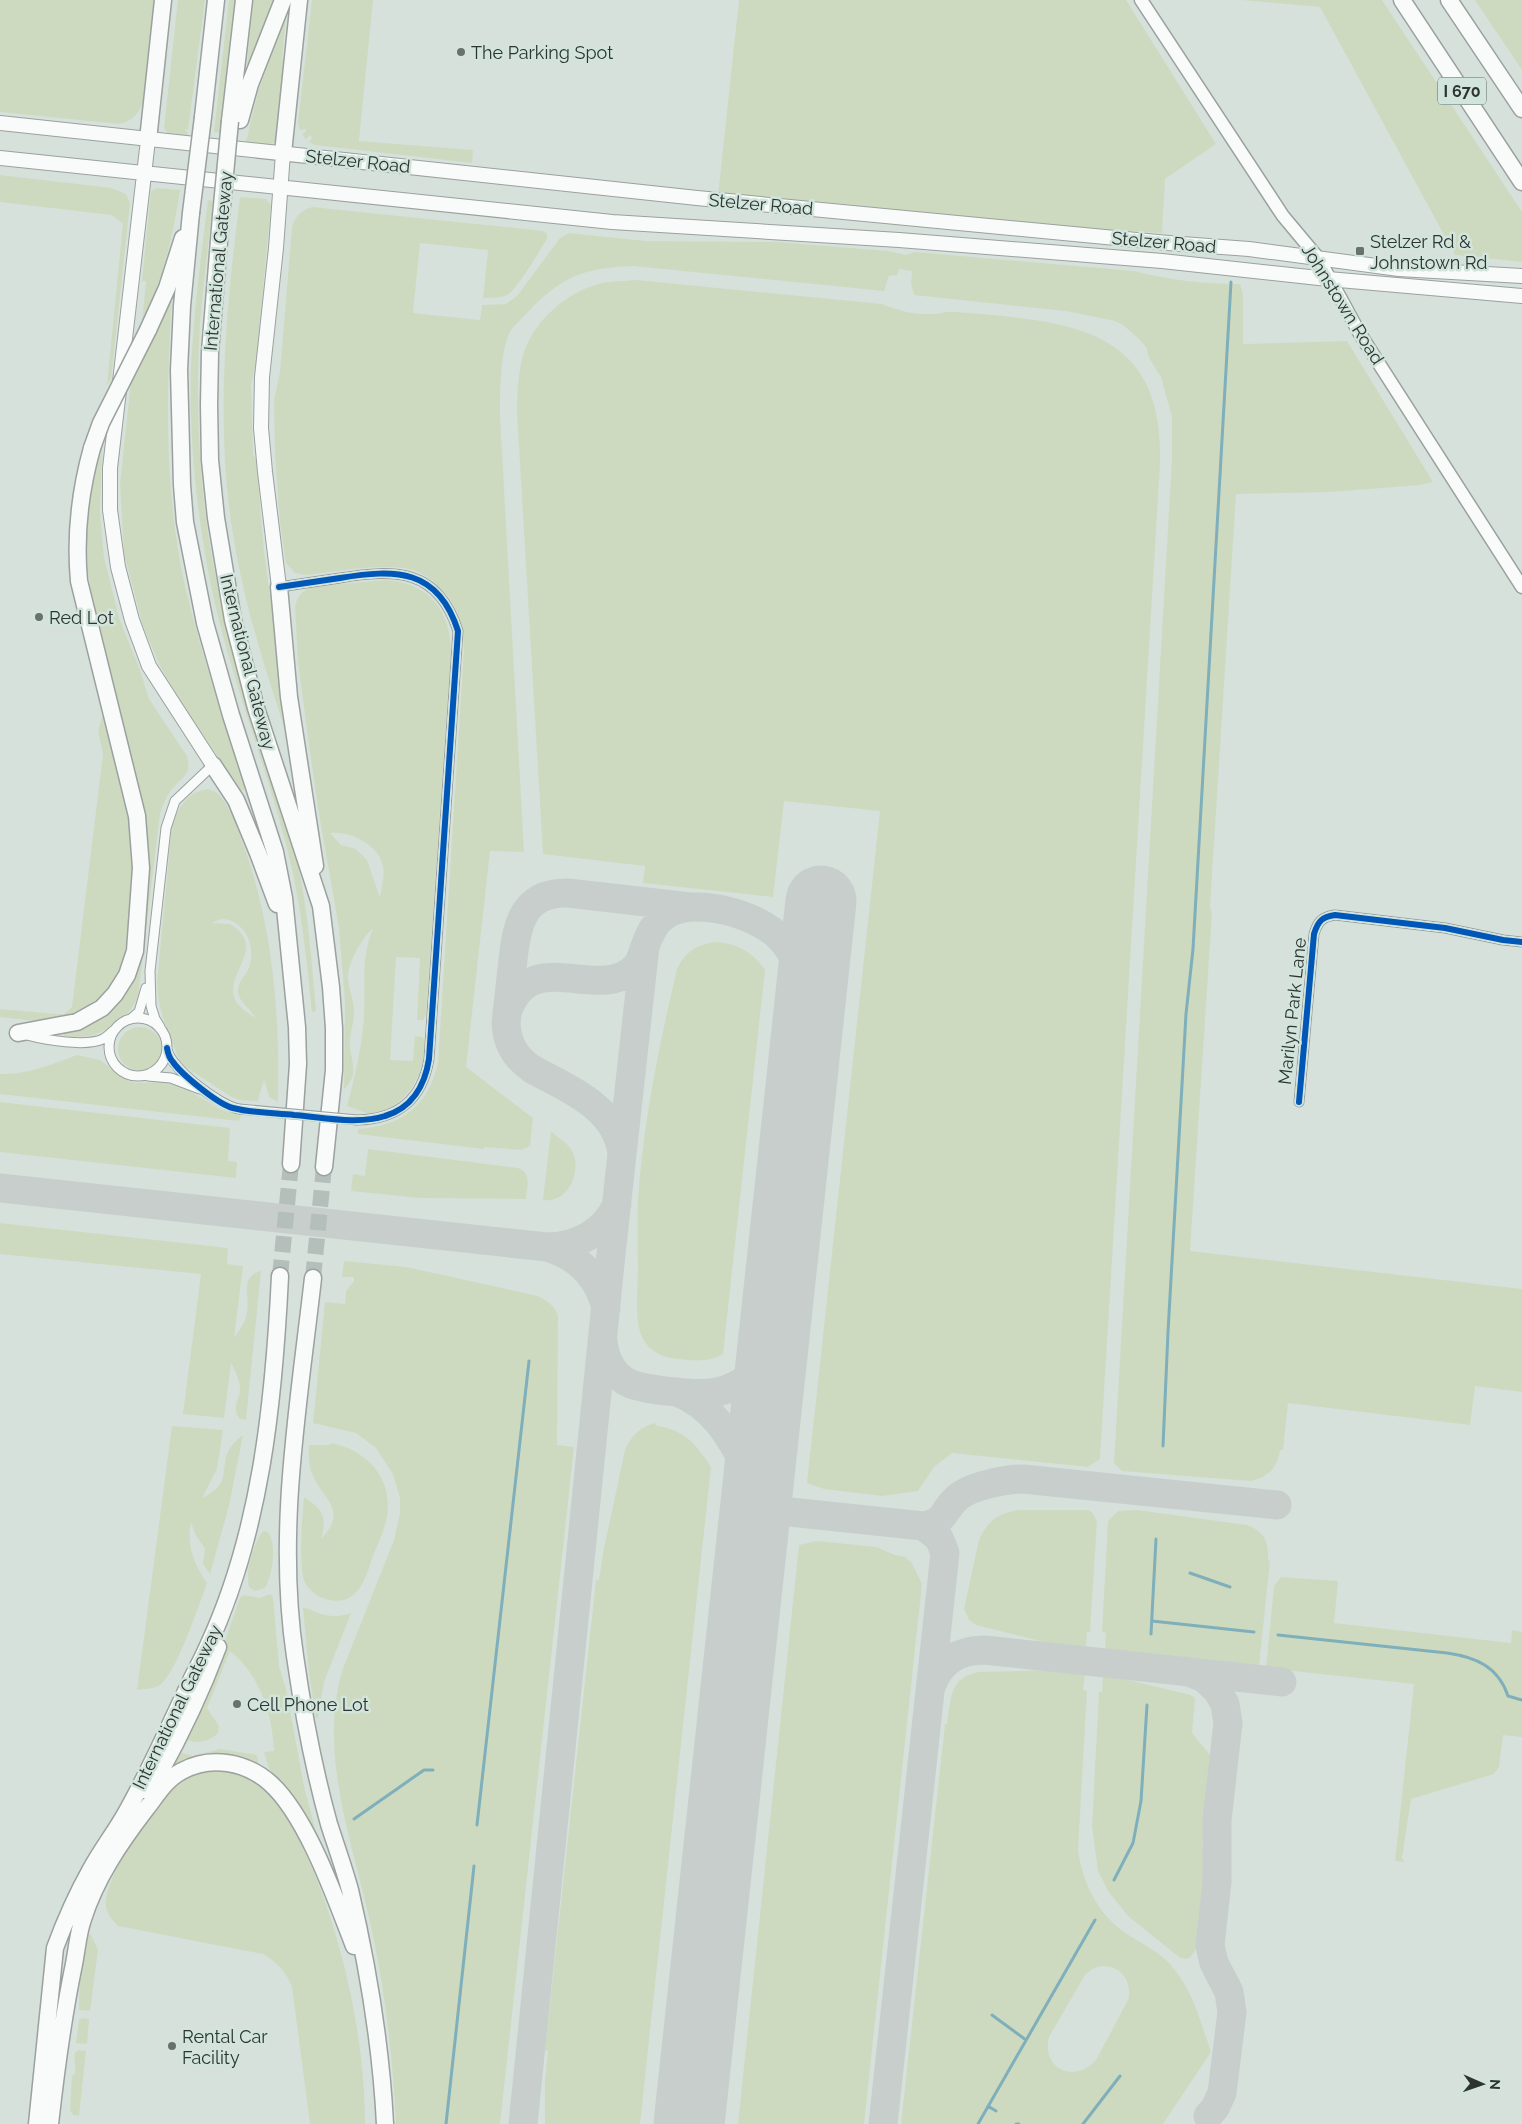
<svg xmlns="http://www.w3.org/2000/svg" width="1522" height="2124" font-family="Raleway,sans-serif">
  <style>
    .green { fill: #cedac0; fill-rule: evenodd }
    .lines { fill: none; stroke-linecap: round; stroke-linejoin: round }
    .stream { stroke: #7eafba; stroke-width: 3 }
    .taxiway { stroke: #c8cecc; stroke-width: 29 }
    .runway { stroke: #c8cecc; stroke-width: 71 }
    .highway-tunnel { stroke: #b4beba; stroke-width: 16; stroke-dasharray: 16 8; stroke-linecap: butt }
    .street-casing { stroke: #9aa19e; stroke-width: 11 }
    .secondary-casing { stroke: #9aa19e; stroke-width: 15 }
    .primary-casing { stroke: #9aa19e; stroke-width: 16 }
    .highway-casing { stroke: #9aa19e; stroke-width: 19 }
    .street { stroke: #f9fafa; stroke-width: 9 }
    .secondary { stroke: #f9fafa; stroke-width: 12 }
    .primary { stroke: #f9fafa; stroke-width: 14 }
    .highway { stroke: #f9fafa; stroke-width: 16 }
    .street-bridge-casing { stroke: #9aa19e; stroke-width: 11; stroke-linecap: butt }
    .highway-bridge-casing { stroke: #9aa19e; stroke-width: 19; stroke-linecap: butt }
    .street-bridge { stroke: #f9fafa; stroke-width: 9 }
    .highway-bridge { stroke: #f9fafa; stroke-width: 16 }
    .cycleway-casing { stroke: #d2e5dd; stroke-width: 9 }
    .cycleway { stroke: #0057b8; stroke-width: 6 }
    .poi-dot { fill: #68716d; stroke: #d2e5dd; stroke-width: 2 }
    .labels { text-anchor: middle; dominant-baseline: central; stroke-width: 5; stroke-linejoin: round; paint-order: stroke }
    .shield { fill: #d2e5dd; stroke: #5e6965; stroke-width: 1 }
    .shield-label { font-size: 16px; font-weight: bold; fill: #2d3431 }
    .poi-label { font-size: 18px; fill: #2d3431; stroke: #d2e5dd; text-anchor: start }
    .street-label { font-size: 18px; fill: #2d3431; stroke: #d2e5dd }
  </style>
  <rect width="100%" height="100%" fill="#d6e1dc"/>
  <path class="green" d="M 0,0 L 155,0 L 145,92 C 142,109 137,120 119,124 L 0,112 Z
    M 178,0 L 205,0 L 188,130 L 184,129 L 188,133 L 187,136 L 169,135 L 164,128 Z
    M 229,0 L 237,0 L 221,133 L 214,132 Z
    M 253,0 L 275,0 L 250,68 L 247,64 Z
    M 312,0 L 373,0 L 359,141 L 473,150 L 472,163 L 315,145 L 309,142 L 312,138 L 310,135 L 306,139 L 302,135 L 306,131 L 306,129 L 300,130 L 298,123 Z
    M 739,0 L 1126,0 L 1216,144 L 1165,179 L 1162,233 L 1035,225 L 718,195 Z
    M 1241,0 L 1382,0 L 1522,212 L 1522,262 L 1455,255 L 1320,7 Z
    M 1475,0 L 1522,0 L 1522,70 Z
    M 286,15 L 282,59 L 285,60 L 277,137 L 275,142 L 269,145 L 246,142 L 258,92 Z
    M 0,175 L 112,188 L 126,194 L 130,203 L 111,380 L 107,385 L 123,224 L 112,215 L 0,202 Z
    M 157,188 L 180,190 C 173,238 163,278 142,323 L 146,281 L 142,281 L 151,191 Z
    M 240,197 L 266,199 L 271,205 L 256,362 L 251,385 L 253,455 L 256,459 L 264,551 L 288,732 L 286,733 C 268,677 249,620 238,562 C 213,441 225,318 240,197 Z
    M 208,200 L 213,201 C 209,242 203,284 200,325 C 195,406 199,489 214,568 C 232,661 269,748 292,839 C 307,896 311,953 316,1011 L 312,1012 C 306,957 301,902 287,848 C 262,751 223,659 206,560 C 195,496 189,430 191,366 C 194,310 201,255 208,200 Z
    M 312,207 L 543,231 L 547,234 L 547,239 C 539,251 518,289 507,295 C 500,298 491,298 483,298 L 488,250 L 420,243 L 413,313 L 480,320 L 482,305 L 506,304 L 517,296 L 560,238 L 569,233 L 645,241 L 778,242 L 888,251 L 906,255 L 915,252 L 1134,271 C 1169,280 1204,284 1240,284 L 1243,294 L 1243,344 L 1347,341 L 1433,482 L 1421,485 L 1330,492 L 1236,494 L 1210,907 L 1212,913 L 1190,1251 L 1522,1289 L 1522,1392 L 1475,1386 L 1470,1425 L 1288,1403 L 1283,1450 L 1280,1450 C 1277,1469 1269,1476 1251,1481 L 1122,1471 L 1114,1463 L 1172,459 L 1172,417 L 1161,377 L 1149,358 L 1146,347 L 1139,339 L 1123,325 L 1115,321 L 1066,311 L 914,295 L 911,284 L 912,271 L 899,269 L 897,275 L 889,276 L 884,291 L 633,266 C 584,268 562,276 528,312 C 523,318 514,325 510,332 C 500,351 500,393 500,415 L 524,852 L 490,851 L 466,1067 L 533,1118 L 530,1146 L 521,1150 L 484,1147 L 484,1149 L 358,1134 L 358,1129 C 402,1126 428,1106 438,1063 L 464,648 C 463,625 458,605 441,589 C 433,581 426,575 416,571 C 388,561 335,572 305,575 L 295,573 L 286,563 L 280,522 L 275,453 L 274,400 L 280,372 L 292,227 C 296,215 300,211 312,207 Z
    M 636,280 L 882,304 C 897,310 911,314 926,314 C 936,315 946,311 956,312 C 1065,321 1165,324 1160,464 L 1100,1459 L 1088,1467 L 952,1453 L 934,1467 L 918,1491 L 882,1496 L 824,1489 L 807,1483 L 880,811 L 784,801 L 773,897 L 643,883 L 645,866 L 543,854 L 517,413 C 517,393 518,371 524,352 C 535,320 566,293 598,284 C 610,281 624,281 636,280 Z
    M 172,295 C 166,391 164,491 185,586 C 201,654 224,720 246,786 L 243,791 L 240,789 L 178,698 L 160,666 L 143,626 L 124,554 L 120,484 L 131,381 Z
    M 102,449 L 100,513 L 104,557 L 119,618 L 140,670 L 149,699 L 187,756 C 192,775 183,776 172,789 C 166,797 163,805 160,814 L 138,996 C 128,1024 93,1042 64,1036 L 63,1032 L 123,993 L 148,873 L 148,848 L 145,819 L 134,767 L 95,616 L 88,571 L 86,529 L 88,503 L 94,473 Z
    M 383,580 C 425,581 449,606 451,648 L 426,1015 L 423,1020 L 417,1020 L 420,958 L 396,957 L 390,1060 L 413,1061 L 415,1036 L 423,1037 C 426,1045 424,1052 423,1060 C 418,1086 398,1112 369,1113 C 363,1113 354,1108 347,1106 C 355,1076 362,1047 364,1015 C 366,981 360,961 373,928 C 362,939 348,961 348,978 C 349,991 355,1002 354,1016 C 353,1026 349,1036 350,1046 C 351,1062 360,1074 344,1089 L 345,1002 L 339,928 L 320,820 L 310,752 L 298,662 L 295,607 C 297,596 302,591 312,587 ZM 330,833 C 350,831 379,844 383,867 C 385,876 381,889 380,898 L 367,860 L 356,849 L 341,845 Z
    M 103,714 L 107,722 L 128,800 L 134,871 L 129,946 L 123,969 L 114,984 L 101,998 L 80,1013 L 45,1022 L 0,1017 L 0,1009 L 57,1014 L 64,1014 L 72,1007 L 103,754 L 98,731 Z
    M 208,789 C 211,790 216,791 218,794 C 228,802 238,829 242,841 C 273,924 280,1015 278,1102 L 269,1097 L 264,1079 L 258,1101 L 239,1100 L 230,1096 L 184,1066 L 179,1060 C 169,1033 158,1013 157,983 L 172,824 C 180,806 187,792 208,789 ZM 221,919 C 231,919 238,923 244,931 C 252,942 254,959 247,972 C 243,978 237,984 238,993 C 240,1003 251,1009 255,1018 C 249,1014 242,1009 237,1003 C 219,975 271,949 230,924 L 212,923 Z
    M 716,942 C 736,943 753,952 765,970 L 723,1354 C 710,1362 695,1361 679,1359 C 664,1358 649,1352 642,1337 C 634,1318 638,1290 638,1269 C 638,1247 637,1224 638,1201 C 643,1122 659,1046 677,969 C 685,952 697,944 716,942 Z
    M118 1049a22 22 0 1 1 44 0a22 22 0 1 1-44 0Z
    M 77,1055 L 100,1060 L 129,1081 L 136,1083 L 161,1082 L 174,1084 L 186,1089 L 222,1110 L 241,1116 L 239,1121 L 0,1094 L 0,1074 C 27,1075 53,1064 77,1055 Z
    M 0,1102 L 230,1128 L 228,1161 L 237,1162 L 236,1178 L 0,1152 Z
    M 551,1131 C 557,1137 566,1142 571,1149 C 583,1167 570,1204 543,1200 Z
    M 368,1149 L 518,1168 C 532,1173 527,1187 526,1199 L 420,1198 L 351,1191 L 353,1174 L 365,1176 Z
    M 0,1223 L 228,1248 L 227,1264 L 243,1266 L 234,1338 C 239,1330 246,1322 247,1312 C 250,1296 239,1277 261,1271 L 246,1420 L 240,1419 C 231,1409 239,1401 240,1389 C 240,1380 235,1371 231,1363 L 224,1418 L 183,1414 L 201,1274 L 0,1254 Z
    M 344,1261 L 406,1267 L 538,1296 C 547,1301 555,1305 558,1316 L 557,1445 L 574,1447 L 500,2124 L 396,2124 C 393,2061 386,1998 373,1936 C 356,1850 317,1759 342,1671 L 394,1540 L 400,1513 L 400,1498 L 393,1474 L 376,1448 L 356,1433 L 313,1423 L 325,1302 L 345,1304 L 346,1291 L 354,1281 L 354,1277 L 342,1277 Z
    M 655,1423 L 657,1426 C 685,1430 696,1444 711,1467 L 640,2124 L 545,2124 L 545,2081 L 548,2051 L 545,2050 L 596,1580 L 599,1580 L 603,1553 L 625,1450 C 631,1436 640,1427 655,1423 Z
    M 172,1426 L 223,1430 L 217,1469 L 202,1498 C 241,1480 209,1459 243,1435 L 229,1506 L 210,1574 L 203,1564 L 205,1549 L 195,1534 L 191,1522 C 186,1545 194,1564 207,1583 C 199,1605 177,1672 160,1685 C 154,1689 144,1689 137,1690 Z
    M 331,1443 C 367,1450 393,1478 387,1516 C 385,1530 378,1543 373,1556 C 368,1570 364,1587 352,1596 C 336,1608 307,1596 303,1577 C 299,1552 302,1521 304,1497 C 322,1509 328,1517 321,1539 C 349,1510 323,1499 313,1476 C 309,1468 308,1454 309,1445 L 330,1445 Z
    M 1021,1510 L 1087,1510 L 1092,1512 L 1097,1521 L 1090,1632 L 1087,1632 L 1086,1648 L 1060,1646 L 976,1625 L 969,1620 L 964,1609 L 979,1540 C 988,1520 1000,1512 1021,1510 Z
    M 1137,1510 L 1247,1525 C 1265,1532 1269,1542 1268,1560 L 1270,1561 L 1259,1666 L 1105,1651 L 1106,1633 L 1102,1632 L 1108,1521 L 1118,1511 Z
    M 263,1531 L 268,1532 C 277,1544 273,1575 265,1588 L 255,1591 L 249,1587 C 245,1570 253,1545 263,1531 Z
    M 817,1541 L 876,1547 L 895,1555 L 905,1557 L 912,1563 L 922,1584 L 864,2124 L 738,2124 L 799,1545 Z
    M 1281,1577 L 1338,1581 L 1334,1623 L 1511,1643 L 1512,1630 L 1522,1632 L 1522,1737 L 1503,1735 L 1499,1767 L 1494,1774 L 1411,1799 L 1402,1858 L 1405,1862 L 1395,1861 L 1414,1684 L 1266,1668 L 1274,1586 Z
    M 270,1594 L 273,1597 L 279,1666 L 286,1689 L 305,1791 L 323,1857 L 269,1768 L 264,1752 L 274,1751 C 272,1713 260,1675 230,1651 L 207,1708 L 219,1726 L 218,1733 C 210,1741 197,1745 186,1739 L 207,1691 L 240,1598 L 243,1595 L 260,1598 Z
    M 303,1608 C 310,1608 312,1611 318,1613 C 330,1617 340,1617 351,1613 L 324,1682 L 318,1718 L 316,1718 L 309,1673 Z
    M 1052,1670 L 1085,1673 L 1083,1690 L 1087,1691 L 1078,1850 C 1082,1882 1099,1916 1127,1934 C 1141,1943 1156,1950 1168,1962 C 1192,1987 1200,2020 1211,2052 L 1163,2124 L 901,2124 L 945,1724 L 947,1724 C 951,1699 949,1677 979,1672 ZM 1101,1966 C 1121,1966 1131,1979 1129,1998 L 1096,2060 C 1075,2084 1041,2069 1049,2037 L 1085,1975 L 1092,1969 Z
    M 1103,1674 L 1191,1695 L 1195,1699 L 1192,1733 L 1211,1756 L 1202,1846 L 1206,1863 L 1198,1946 L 1190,1958 L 1185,1959 L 1179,1957 L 1128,1916 L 1108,1891 L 1098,1871 L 1092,1826 L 1099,1692 L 1102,1692 Z
    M 220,1749 L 257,1755 L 259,1768 L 250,1762 L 165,1775 L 179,1752 L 193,1756 Z
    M 201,1768 C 212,1768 225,1767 235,1770 C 244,1772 257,1781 265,1787 C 280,1798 290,1820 298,1837 C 339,1920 365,2031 365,2124 L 310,2124 L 292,1987 C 285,1971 278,1963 263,1954 L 118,1926 C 111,1919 104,1911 106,1899 C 109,1875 153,1796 173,1782 C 181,1776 192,1772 201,1768 Z
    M 86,1934 L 91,1935 L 98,1950 L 90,2011 L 79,2010 L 80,1953 Z
    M 82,2018 L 89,2019 L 87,2044 L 76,2043 L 79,2020 Z
    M 79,2050 L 86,2051 L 79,2116 L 73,2115 L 70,2110 L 72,2076 L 75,2074 C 76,2066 74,2059 75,2052 Z"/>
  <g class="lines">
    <path class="stream" d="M 1163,1446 L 1168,1332 L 1186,1014 L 1193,949 L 1231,282
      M 1190,1573 L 1230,1587
      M 1152,1621 L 1254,1632
      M 1151,1634 L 1156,1539
      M 1278,1635 L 1447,1653 C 1475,1657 1498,1666 1508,1696 L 1522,1700
      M 354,1819 L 424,1770 L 433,1770
      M 477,1825 L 529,1361
      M 1114,1880 L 1133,1843 L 1141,1801 L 1147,1705
      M 992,2015 L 1026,2040
      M 988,2106 L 996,2111
      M 446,2124 L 474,1866
      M 978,2124 L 1095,1920
      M 1016,2124 L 1019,2124
      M 1083,2124 L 1120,2076"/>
    <path class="taxiway" d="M 507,1013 C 530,941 603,1008 638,964 C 641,959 643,952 645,946
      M 622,1154 C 617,1107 568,1089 532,1069 C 515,1057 507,1044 506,1023 C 508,1005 510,987 512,969 C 516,931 519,892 568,893 L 690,907
      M 0,1188 L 547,1247 C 578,1256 598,1276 606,1308
      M 547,1247 C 577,1247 605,1232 617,1204
      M 603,1342 C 605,1358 611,1372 625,1381 C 638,1390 695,1395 711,1393 C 722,1392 734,1387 744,1381 C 760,1371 768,1356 774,1338
      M 677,1392 C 726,1411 739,1460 765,1500 L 770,1506 L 780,1511
      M 747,1478 L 752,1535
      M 790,1512 L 923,1526 C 946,1522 942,1511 957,1498 C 970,1486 1006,1479 1023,1479 L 1277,1505
      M 1186,1671 L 1204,1678 L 1217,1690 L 1225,1704 L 1228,1723 L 1217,1820 L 1217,1882 L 1210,1945 L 1214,1963 L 1229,1992 L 1232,2012 L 1222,2093 L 1215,2108 L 1208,2116
      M 931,1687 C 940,1661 959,1650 985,1650 L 1282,1682
      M 523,2124 L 611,1254 L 645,946 C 650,933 656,920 669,913 C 697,897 760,915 781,939 C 800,960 804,982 810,1008
      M 883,2124 L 945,1553 L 939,1538 L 923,1526"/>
    <path class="runway" d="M 689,2124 L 821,901"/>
    <path class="highway-tunnel" d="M 280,1276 L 291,1164
      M 313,1278 L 324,1167"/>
    <g class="street-casing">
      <path id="street" d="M 279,587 C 299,584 319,581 340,578 C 395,569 438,568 458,631 L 429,1059 C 422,1100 398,1119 357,1120
        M109 1047a29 29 0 1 1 58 0a29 29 0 1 1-58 0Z
        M 132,1018 L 139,1012 L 146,988
        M 160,1027 L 155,1019 L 151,1006 L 150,971 L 166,828 L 175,801 L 213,765
        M 27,1035 C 45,1040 86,1047 103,1039 C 107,1037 110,1034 113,1031
        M 167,1049 C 170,1068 220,1106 239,1109
        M 148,1076 L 171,1078 L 200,1089
        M 1299,1102 L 1314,934 C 1318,921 1322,917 1335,915 L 1445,928 L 1503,940 L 1522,942"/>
    </g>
    <g class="secondary-casing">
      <path id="secondary" d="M 1141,0 L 1283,216 L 1319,259 L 1360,334 L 1522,587"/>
    </g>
    <g class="primary-casing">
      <path id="primary" d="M 0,123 L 697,198 L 1168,243 L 1249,249 L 1399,269 L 1522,276
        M 148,140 L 110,468 L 110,510 L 118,567 L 132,620 L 149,666 L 213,765
        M 0,158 L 612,222 L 899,240 L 1162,261 L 1328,279 L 1522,296
        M 279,587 L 265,472 L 261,428 L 262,377 L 276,248 L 283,153"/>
    </g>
    <g class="highway-casing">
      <path id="highway" d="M 1402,0 L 1522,182
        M 1449,0 L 1522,109
        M 203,117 L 216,0
        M 240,120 L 250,84 L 283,0
        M 230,121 L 244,0
        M 148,140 L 163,0
        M 283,153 L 299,0
        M 191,213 L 182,306 L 179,370 L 182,485 L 185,522 L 205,623 L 231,715 L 275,852 L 284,898 L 297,1027 L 298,1064 L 291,1164
        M 221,216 L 210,352 L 209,405 L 210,460 L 216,518 L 233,620 L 256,708 L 321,906 L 331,987 L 334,1028 L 334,1070 L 324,1167
        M 148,330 L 167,288 L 183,238
        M 279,587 L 289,697 L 315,866
        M 213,765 L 236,800 L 258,853 L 277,904
        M 18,1033 L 77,1022 L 102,1008 L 115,994 L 127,975 L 135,951 L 141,868 L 137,816 L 79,581 C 75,537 80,491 92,448
        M 313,1278 C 299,1403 276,1530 295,1656 C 303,1712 314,1770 329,1824 C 336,1846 344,1868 350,1890 C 368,1967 381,2045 385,2124
        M 149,1792 C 176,1745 199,1698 218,1647
        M 37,2124 L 55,1948 C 65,1921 77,1894 91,1869 C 102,1849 116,1831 127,1811 C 149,1772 168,1729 187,1689 C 193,1675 201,1662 207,1648 C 261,1533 274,1401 280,1276
        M 50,2124 C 56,2070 63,2017 74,1964 C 77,1949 78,1933 83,1919 C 96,1878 120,1843 146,1809 C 157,1795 166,1779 182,1771 C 211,1755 246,1762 270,1783 C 307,1816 336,1900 354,1946"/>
    </g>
    <use href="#street" class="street"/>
    <use href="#secondary" class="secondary"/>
    <use href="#primary" class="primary"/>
    <use href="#highway" class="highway"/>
    <g class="street-bridge-casing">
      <path id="street-bridge" d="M 239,1109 L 357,1120"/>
    </g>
    <g class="highway-bridge-casing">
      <path id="highway-bridge" d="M 191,213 L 203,117
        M 221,216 L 230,121
        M 92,448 L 101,423 L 148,330"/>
    </g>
    <use href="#street-bridge" class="street-bridge"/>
    <use href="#highway-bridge" class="highway-bridge"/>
    <g class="cycleway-casing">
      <path id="cycleway" d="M 167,1048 C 168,1054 169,1058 173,1062 C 181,1074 219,1105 233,1108 C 252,1113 274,1113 294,1115 C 322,1117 357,1125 385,1116 C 412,1108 425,1085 429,1059 L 458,631 C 438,568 395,569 340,578 C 319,581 299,584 279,587
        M 1299,1102 L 1314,934 C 1318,921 1322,917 1335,915 L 1445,928 L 1503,940 L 1522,942"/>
    </g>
    <use href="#cycleway" class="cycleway"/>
  </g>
  <g class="poi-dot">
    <circle cx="461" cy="52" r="5"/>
    <rect x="1355" y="246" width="10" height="10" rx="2.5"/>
    <circle cx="39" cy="617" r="5"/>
    <circle cx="237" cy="1704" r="5"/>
    <circle cx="172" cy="2046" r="5"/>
  </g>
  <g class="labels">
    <rect class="shield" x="1438" y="77.5" width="48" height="27" rx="4"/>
    <g class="shield-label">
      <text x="1462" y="91">I 670</text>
    </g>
    <g class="poi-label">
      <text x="471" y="52">The Parking Spot</text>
      <text x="1370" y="241">Stelzer Rd &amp;<tspan x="1370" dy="21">Johnstown Rd</tspan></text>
      <text x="49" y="617">Red Lot</text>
      <text x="247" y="1704">Cell Phone Lot</text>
      <text x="182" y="2036">Rental Car<tspan x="182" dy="21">Facility</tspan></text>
    </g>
    <g class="street-label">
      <text transform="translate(358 161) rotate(6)">Stelzer Road</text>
      <text transform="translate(761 204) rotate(5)">Stelzer Road</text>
      <text transform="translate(1164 242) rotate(5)">Stelzer Road</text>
      <text transform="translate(218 261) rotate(-85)">International Gateway</text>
      <text transform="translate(1343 304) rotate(58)">Johnstown Road</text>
      <text transform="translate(248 662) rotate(76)">International Gateway</text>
      <text transform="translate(1292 1011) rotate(-84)">Marilyn Park Lane</text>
      <text transform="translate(177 1707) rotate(-64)">International Gateway</text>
    </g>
  </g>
  <g transform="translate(1482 2084) rotate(92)" stroke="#d2e5dd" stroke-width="4" paint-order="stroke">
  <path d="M0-4L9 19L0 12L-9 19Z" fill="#2d3431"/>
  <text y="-8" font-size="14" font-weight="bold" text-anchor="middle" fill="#2d3431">N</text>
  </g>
</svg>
